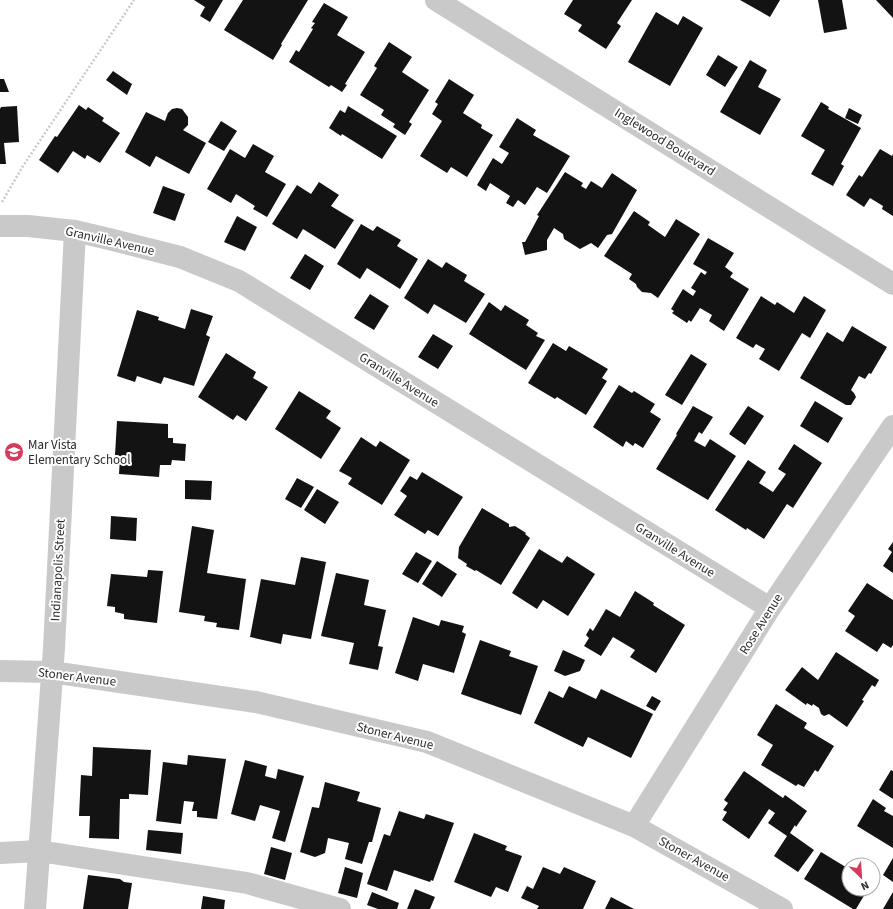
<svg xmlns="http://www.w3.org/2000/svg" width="893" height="909" font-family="'Source Sans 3',sans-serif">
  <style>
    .building { fill: #131313 }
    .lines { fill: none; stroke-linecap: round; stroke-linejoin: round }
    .path { stroke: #c9c9c9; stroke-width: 2.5; stroke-dasharray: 2 2; stroke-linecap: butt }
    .minor { stroke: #c9c9c9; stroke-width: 22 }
    .labels { text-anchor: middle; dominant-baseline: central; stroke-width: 4; stroke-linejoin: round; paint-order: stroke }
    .street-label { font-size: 13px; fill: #2c2c2c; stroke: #fff }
    .poi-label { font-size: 13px; fill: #2c2c2c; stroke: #fff; text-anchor: start }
  </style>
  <rect width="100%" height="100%" fill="#fff"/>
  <path class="building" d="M 194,0 L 223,0 L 210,22 L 200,16 L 205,7 Z
    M 243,0 L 308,0 L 281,44 L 282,45 L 273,60 L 224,30 Z
    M 573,0 L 632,0 L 617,23 L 621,26 L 606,49 L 578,31 L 582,25 L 564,14 Z
    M 740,0 L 780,0 L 770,17 Z
    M 818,0 L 842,0 L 847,29 L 824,33 Z
    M 876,0 L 893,0 L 893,18 Z
    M 324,3 L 348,17 L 337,35 L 365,52 L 345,84 L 347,85 L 342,92 L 331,85 L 329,87 L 289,62 L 296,50 L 299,52 L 313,29 L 311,28 L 315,23 L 312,22 Z
    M 656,12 L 678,25 L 683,16 L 703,28 L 670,86 L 628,62 Z
    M 389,42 L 412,57 L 402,72 L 429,90 L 409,122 L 412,124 L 405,135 L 393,127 L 395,124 L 381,115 L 384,110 L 360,95 L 377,68 L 374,66 Z
    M 718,55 L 738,67 L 725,87 L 706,75 Z
    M 750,60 L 767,70 L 758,87 L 781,99 L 760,135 L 720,112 Z
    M 113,71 L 132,84 L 127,95 L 106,80 Z
    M 0,79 L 4,79 L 9,92 L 0,92 Z
    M 449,79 L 474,95 L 463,113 L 482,125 L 481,128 L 493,135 L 467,177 L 451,167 L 447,173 L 420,156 L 442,121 L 432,114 L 438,104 L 435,102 Z
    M 821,102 L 829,107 L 828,109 L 861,128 L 841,164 L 844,166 L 833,186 L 811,174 L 825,150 L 801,136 Z
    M 79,105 L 86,110 L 88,107 L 104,118 L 102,121 L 120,133 L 100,163 L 87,155 L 85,159 L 73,151 L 58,173 L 39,160 L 55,136 L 57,137 Z
    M 17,106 L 19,142 L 4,143 L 6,164 L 0,164 L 0,109 L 1,107 Z
    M 348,106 L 397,136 L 382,159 L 342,134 L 341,136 L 329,128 L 340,110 L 345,113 Z
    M 177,108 L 182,109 L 188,117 L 188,125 L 183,130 L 206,143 L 189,174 L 156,156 L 150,167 L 125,152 L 146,112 L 165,121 L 168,113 L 172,109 Z
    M 849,108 L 862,115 L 858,124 L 845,118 Z
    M 517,118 L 536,130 L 533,135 L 570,156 L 547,193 L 537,187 L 525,205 L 518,200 L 513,207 L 506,203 L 510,196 L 490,183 L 486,191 L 477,185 L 493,158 L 502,164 L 509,153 L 499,147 Z
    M 221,121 L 237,131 L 224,151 L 208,142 Z
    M 253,144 L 274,156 L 265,172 L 286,184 L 267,217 L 253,209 L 255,206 L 236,194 L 231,203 L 207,189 L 230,149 L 245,158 Z
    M 880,149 L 892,156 L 893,154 L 893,216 L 882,209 L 883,206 L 870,198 L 864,207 L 846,195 L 859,175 L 862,177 Z
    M 565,172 L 583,183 L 581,186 L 586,189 L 591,181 L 602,188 L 612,173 L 637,190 L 612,234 L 607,235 L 598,248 L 591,243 L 580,249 L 564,239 L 563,234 L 554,228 L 547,240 L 547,250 L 525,255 L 522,242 L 525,242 L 539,216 L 537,215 Z
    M 319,182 L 339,195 L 331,206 L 354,220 L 335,249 L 303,229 L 297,239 L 272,224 L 297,185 L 311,194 Z
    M 163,186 L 185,194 L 175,221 L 153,213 Z
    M 634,211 L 650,222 L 648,225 L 665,237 L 676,219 L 700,234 L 658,298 L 651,293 L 642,292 L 637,287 L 636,284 L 629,279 L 632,274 L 604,256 Z
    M 237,216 L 257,227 L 245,251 L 224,242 Z
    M 361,224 L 373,231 L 377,226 L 401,240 L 397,246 L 418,259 L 400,289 L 367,268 L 360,279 L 337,264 Z
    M 708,238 L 734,253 L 725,267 L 733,273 L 730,277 L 749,289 L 724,331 L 709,321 L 712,315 L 700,308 L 691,322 L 689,320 L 687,323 L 672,313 L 674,311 L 671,309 L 683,289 L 693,296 L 696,291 L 691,288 L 701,272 L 705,275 L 707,272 L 693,264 Z
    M 305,254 L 324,266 L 310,290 L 290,278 Z
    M 428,259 L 442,268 L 446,262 L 467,275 L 464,281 L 485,294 L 466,323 L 434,304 L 428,314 L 404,298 Z
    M 370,294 L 389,306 L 374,330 L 354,318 Z
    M 761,296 L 775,305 L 777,302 L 794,313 L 804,296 L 826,310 L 810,338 L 802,333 L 779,371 L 759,359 L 765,349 L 756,344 L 753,348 L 736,338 Z
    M 489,302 L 501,311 L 505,305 L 529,320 L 526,325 L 538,333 L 536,336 L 545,340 L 526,370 L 469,334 Z
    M 191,309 L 213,316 L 206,335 L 210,337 L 194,386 L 164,377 L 161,384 L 137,376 L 135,382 L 117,376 L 137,310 L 159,317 L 158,320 L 185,329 Z
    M 852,326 L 887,347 L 871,374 L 869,373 L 865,379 L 859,376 L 851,390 L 854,393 L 856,397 L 851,405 L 846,405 L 800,378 L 827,332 L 843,342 Z
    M 433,334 L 453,346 L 438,369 L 418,357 Z
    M 553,343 L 566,351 L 569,346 L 608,369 L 602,378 L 607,381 L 586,415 L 557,397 L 555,399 L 528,383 Z
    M 226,353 L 256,372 L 253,378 L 268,387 L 246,421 L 237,415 L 233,420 L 198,397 Z
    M 691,354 L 707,364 L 682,405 L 665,395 Z
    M 619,385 L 632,393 L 634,391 L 655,404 L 650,412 L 661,419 L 643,448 L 635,443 L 633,446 L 626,441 L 623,447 L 593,427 Z
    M 299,391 L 331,411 L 326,418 L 341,428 L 321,459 L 275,429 Z
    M 815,401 L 843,418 L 828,443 L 800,426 Z
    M 693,406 L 713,417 L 702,434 L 699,432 L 694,441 L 705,447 L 710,439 L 736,456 L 708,500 L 656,469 L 677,435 L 676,434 Z
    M 748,406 L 764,416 L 745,445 L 729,434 Z
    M 117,421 L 168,424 L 168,438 L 173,438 L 173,443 L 186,444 L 185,461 L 172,460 L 171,465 L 160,465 L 159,477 L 119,474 L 120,456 L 115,455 Z
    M 361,437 L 376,447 L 380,441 L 410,460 L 382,505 L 348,484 L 352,478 L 339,471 Z
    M 794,444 L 822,463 L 793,508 L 787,504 L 764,539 L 747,528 L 746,530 L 715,510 L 748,460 L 766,472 L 759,483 L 773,492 L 786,474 L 778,469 Z
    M 422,472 L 463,497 L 438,536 L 428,530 L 425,534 L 394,515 L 407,496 L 400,491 L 410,476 L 417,480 Z
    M 297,478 L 314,487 L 301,508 L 285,499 Z
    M 185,480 L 212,481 L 211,500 L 185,499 Z
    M 317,489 L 339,502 L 325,524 L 304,510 Z
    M 482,508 L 509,524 L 509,527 L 515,526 L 526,533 L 525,534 L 530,538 L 501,585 L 476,570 L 475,571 L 466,566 L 467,564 L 458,558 L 459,547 Z
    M 111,516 L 137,518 L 136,541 L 110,539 Z
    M 192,526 L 214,530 L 207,573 L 246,579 L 239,630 L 216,627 L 217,623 L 204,621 L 205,616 L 179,612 Z
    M 893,542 L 893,573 L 883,566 L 892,552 L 888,549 Z
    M 539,549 L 562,563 L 567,556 L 595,574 L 568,616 L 543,600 L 537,609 L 512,593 Z
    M 416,552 L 432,561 L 418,583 L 402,574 Z
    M 301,557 L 326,562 L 311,639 L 283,634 L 281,644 L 250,637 L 261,579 L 295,585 Z
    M 437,561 L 457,574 L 442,597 L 422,584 Z
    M 148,570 L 163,571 L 157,623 L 124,619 L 124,614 L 115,612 L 115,607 L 107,606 L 111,574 L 147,577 Z
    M 336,573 L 369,580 L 364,605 L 386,610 L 378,646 L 383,647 L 378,670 L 349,664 L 354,643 L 321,636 Z
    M 867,583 L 893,600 L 893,645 L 891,648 L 883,643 L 877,652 L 845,631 L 855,616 L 848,611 Z
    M 635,591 L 654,603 L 653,605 L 685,625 L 656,673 L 630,657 L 635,650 L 613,637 L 601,656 L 584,646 L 589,638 L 586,635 L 590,628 L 593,631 L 606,609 L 620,617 Z
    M 413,617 L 439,626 L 441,620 L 464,626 L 462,632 L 466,634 L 454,673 L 423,664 L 418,681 L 395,673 Z
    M 480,640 L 511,651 L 509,656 L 538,666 L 521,715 L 461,694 Z
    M 563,650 L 585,660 L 580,671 L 565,676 L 554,671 Z
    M 836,652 L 879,680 L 875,687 L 872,685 L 862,700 L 864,701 L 847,727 L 829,714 L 824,716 L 821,714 L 819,708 L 813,704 L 812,706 L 807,703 L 806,705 L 785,690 L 802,667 L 818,680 Z
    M 569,686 L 596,699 L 601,689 L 653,714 L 631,758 L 588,737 L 583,747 L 534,723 L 549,691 L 563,698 Z
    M 652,696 L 661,701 L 655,711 L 646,706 Z
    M 776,704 L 807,723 L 804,728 L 834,746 L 818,772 L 815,770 L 804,787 L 798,784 L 796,786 L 761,765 L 773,745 L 757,735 Z
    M 93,747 L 151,750 L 148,795 L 129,794 L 129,799 L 120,799 L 119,839 L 89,838 L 90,816 L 79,816 L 81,775 L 92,776 Z
    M 188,755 L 226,759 L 217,819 L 197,817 L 197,811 L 192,811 L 194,802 L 184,801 L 181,824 L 156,821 L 163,762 L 187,765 Z
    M 245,760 L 267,766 L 265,776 L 276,779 L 278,769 L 304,776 L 285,842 L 272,838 L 280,811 L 260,805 L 255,821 L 231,814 Z
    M 891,770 L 893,771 L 893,799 L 879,790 Z
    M 744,771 L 783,798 L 785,795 L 807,811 L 796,827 L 795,825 L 790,833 L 814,850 L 798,872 L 774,856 L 787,836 L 768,823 L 775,813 L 769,809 L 749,839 L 722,820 L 727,812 L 723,810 L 728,803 L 724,800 Z
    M 325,782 L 360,792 L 357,801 L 381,808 L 372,842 L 369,842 L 362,864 L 345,859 L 349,843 L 328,838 L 325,853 L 315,857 L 300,852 L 312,807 L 319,808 Z
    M 873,799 L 886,808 L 884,811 L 893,816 L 893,848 L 857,826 Z
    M 399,811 L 424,819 L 426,814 L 454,823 L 433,881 L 431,880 L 430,882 L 394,870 L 387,891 L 367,884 L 384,834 L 390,836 Z
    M 148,830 L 183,833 L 181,854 L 146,850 Z
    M 474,833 L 507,846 L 505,850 L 522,856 L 508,892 L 496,887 L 491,897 L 454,882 Z
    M 271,847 L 292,853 L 285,880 L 264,874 Z
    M 821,852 L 849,869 L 849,889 L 868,889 L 856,909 L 853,909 L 804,879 Z
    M 893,858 L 893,882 L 883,875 Z
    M 345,867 L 363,873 L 357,898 L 338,893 Z
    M 543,867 L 560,874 L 564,867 L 596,881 L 583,909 L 537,909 L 539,906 L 521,898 L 527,886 L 533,889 Z
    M 88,875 L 120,879 L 124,882 L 132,883 L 128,909 L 83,909 Z
    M 415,889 L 435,897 L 430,909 L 407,909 Z
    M 372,892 L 399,903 L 397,909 L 378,909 L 367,905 Z
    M 893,892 L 893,909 L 883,909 Z
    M 203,896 L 225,900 L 224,909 L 201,909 Z
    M 611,897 L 634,909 L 605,909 Z"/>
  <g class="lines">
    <path class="path" d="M 2,202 L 23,166 L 134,0"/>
    <path class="minor" d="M 436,0 L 893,284
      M 0,226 L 28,226 L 75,231 L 109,239 L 180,257 L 239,281 L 770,608
      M 0,671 L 52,672 L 256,702 L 427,742 L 634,826 L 782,909
      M 634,826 L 770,608 L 893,426
      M 0,853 L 39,851 L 247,883 L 340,909
      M 35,909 L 54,648 L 75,231"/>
  </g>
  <defs>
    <g id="school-disc" transform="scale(1)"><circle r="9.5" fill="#d63a5d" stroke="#fff"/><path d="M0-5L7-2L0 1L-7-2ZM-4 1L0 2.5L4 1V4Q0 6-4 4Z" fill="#fff"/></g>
  </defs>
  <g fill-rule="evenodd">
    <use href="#school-disc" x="14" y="452"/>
  </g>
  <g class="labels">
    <g class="street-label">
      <text transform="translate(665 142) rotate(32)">Inglewood Boulevard</text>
      <text transform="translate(110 241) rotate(13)">Granville Avenue</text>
      <text transform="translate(399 380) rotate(32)">Granville Avenue</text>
      <text transform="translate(675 550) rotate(32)">Granville Avenue</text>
      <text transform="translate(58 570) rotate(-87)">Indianapolis Street</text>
      <text transform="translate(761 624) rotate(-58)">Rose Avenue</text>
      <text transform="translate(77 677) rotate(7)">Stoner Avenue</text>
      <text transform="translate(395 736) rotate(14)">Stoner Avenue</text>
      <text transform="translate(694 859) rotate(29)">Stoner Avenue</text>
    </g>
    <g class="poi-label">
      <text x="28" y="445">Mar Vista<tspan x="28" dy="15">Elementary School</tspan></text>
    </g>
  </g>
  <g transform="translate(861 877) rotate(155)"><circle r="19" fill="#ffffff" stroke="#ababab"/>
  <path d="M0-3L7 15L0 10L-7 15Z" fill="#d63a5d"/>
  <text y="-6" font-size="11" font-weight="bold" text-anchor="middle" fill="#2c2c2c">N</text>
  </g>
</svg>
